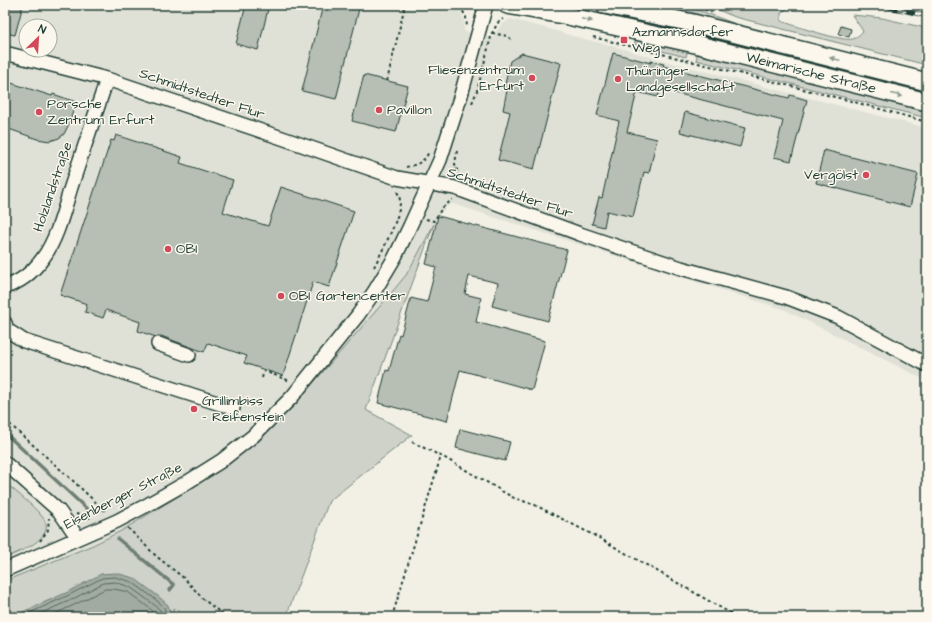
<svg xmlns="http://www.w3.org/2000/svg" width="932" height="622" font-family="'Architects Daughter',sans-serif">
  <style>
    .built { fill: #e0e1d6; fill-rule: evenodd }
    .green { fill: #cfd2c8; stroke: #77887e }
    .water { fill: #a2aba1; stroke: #6e7f75 }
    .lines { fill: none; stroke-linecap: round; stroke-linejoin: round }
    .shore { stroke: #536960; stroke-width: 1 }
    .stream { stroke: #6e7f75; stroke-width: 3.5 }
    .building { fill: #b7beb3; stroke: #1f3d34 }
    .minor-casing { stroke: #1f3d34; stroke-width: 16 }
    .major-casing { stroke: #1f3d34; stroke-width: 20 }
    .path { stroke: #1f3d34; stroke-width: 2; stroke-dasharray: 3 3; stroke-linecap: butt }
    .minor { stroke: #fbf7ec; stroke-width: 13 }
    .major { stroke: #fbf7ec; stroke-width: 17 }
    .rail-casing { stroke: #1f3d34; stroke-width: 4.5 }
    .rail { stroke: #fbf7ec; stroke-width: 3; stroke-dasharray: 9; stroke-linecap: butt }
    .oneway { fill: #8d9a90 }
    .poi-dot { fill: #d1495b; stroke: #fbf7ec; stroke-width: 1.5 }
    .labels { text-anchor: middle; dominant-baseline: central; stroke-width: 3; stroke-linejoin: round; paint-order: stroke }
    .poi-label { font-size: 14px; fill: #1f3d34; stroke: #fbf7ec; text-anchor: start }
    .street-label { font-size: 14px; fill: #1f3d34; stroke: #fbf7ec }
  </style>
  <rect width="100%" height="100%" fill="#f2f0e5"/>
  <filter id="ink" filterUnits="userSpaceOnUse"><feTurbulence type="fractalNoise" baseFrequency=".025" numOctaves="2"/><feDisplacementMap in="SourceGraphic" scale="8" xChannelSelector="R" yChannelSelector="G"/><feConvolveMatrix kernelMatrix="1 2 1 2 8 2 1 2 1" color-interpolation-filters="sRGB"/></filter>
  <g filter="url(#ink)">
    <path class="built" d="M 5,5 L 440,5 L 461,10 L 464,21 L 464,31 L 494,38 L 495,33 L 500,26 L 510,19 L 550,29 L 569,35 L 624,49 L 661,60 L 927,128 L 927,381 L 783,309 L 728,292 L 453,204 L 449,205 L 445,208 L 438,216 L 417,256 L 406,275 L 388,297 L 302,396 L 278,420 L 223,467 L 195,486 L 121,531 L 93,545 L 5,581 ZM 26,26 L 50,26 L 50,50 L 26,50 Z"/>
    <path class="green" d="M 548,5 L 650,25 L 696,36 L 719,38 L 927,90 L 927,96 Z
      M 655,5 L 676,5 L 687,7 L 704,12 L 738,25 L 858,56 L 857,60 L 723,25 L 695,13 Z
      M 706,5 L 792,5 L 781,13 L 781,21 C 793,25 842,42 853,39 C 856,38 860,34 863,31 L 852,15 L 882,18 L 926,28 L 927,28 L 927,65 L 735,17 Z
      M 636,38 L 688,48 L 686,57 L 634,44 Z
      M 698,51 L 927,109 L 927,118 L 696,60 Z
      M 434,224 L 366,410 L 412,435 L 329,501 L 286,617 L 177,617 L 181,613 L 173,608 L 174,617 L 5,617 L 5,581 L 93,545 L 121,531 L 195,486 L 223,467 L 278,420 L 302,396 L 388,297 L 406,275 L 417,256 Z
      M 5,482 C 14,491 44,513 46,524 C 50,541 16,553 5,558 Z"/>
    <path class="water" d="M 116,573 L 134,578 L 158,596 L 168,605 L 171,617 L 11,617 L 68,592 L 101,574 Z"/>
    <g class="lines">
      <path class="shore" d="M 21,617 L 69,595 L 102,578 L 115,577 L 132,582 L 155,599 L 164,607 L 167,617
        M 33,617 L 71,600 L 103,583 L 115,582 L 130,587 L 152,603 L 160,610 L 162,617
        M 48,617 L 74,605 L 105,589 L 114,589 L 128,592 L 148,607 L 155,613 L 156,617"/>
      <path class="stream" d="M 5,433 L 89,511
        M 118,539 L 174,585 L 170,590"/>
    </g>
    <path class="building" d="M 5,5 L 23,5 L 15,35 L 5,33 Z
      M 246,5 L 253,5 L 268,9 L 258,50 L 236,44 Z
      M 323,5 L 360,5 L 336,99 L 302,91 Z
      M 841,26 L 851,29 L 849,37 L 838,34 Z
      M 522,53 L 561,63 L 534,169 L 498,160 L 510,112 L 503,110 L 507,90 L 504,89 L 510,61 Z
      M 613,53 L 651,63 L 651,61 L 664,64 L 663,66 L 789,98 L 790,95 L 807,100 L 791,161 L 774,157 L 783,121 L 660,89 L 658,97 L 637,92 L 627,132 L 657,139 L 649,173 L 644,172 L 633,217 L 607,211 L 604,227 L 592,224 L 599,197 L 602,198 L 619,121 L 597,115 Z
      M 364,75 L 408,86 L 396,132 L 352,121 Z
      M 5,81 L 52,96 L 53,94 L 76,102 L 69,124 L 64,134 L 59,138 L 50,141 L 37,139 L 9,129 L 10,124 L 5,123 Z
      M 685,112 L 745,128 L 740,147 L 680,132 Z
      M 116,135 L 182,157 L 180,163 L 233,180 L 223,212 L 268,226 L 281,187 L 354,211 L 329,287 L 313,282 L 283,376 L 244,363 L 247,356 L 208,343 L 204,352 L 161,336 L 156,337 L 138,331 L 140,322 L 106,310 L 103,318 L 85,312 L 87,304 L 60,295 L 111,140 L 114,141 Z
      M 824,150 L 918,174 L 910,207 L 816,183 Z
      M 438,216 L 567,250 L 548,321 L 492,306 L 498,283 L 469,276 L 465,294 L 481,298 L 476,322 L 545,341 L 532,390 L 460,370 L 447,421 L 378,403 L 386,370 L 389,371 L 399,334 L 401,335 L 411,298 L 427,302 L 436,267 L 426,264 Z
      M 460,429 L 510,442 L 505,461 L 456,448 Z"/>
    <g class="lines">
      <g class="minor-casing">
        <path id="minor" d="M 5,53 L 107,79 L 282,138 L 397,178 L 455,188 L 580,234 L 681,268 L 786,297 L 838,317 L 927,365
          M 5,287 C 21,282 33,272 43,258 C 57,239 64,210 71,187 C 83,151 95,115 107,79
          M 5,323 L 7,330 L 24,341 L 233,408
          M 158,344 L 189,355
          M 5,463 L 59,511 L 78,538
          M 5,570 L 117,521 L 149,504 L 186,483 L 221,461 L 253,436 L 292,397 L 358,315 L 374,292 L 395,257 L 410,226 L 440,160 L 461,95 L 486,5"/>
      </g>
      <g class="major-casing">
        <path id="major" d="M 507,5 L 563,15 L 695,44 L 927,102
          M 605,5 L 693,23 L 927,82"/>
      </g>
      <path class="path" d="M 453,5 L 474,9
        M 693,5 L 715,13
        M 460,6 L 466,17 L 467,27
        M 492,33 L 507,36 L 511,39
        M 593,37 L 851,101 L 927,122
        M 387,81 L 405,5
        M 472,103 L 477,91 L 492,33 L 499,21 L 503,19
        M 457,151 L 455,164 L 459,177
        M 406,167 C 417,165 424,162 429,152
        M 426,219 L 434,221 L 442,208 L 452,200 L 452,199
        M 374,267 C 382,251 400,218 400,202 C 400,197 398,193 396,190
        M 262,378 L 264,371 L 290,381
        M 5,420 L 70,478 L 106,512
        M 412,442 L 445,458 L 514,498 L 535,505 L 601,539 L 737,617
        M 76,514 L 91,518 L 93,518
        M 128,528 L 156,556 L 185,579 L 203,599 L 226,617
        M 40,541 L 48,530 L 49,518
        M 392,617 L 441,456"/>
      <use href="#minor" class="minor"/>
      <use href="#major" class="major"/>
      <g class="rail-casing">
        <path id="rail" d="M 880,5 L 927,16
          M 915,5 L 927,8"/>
      </g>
      <use href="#rail" class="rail"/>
    </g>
    <defs><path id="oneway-solid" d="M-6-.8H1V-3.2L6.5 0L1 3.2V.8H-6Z"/></defs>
    <g class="oneway">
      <use href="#oneway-solid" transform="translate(587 20) rotate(12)"/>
      <use href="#oneway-solid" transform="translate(835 59) rotate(-166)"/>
      <use href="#oneway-solid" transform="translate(897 95) rotate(14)"/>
    </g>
  </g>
  <g class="poi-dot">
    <rect x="620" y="36" width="8" height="8" rx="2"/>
    <circle cx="532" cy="78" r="4"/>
    <circle cx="618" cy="79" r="4"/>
    <circle cx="379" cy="110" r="4"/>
    <circle cx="39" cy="112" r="4"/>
    <circle cx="866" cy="175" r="4"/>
    <circle cx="168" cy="249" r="4"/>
    <circle cx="281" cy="296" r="4"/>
    <circle cx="194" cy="409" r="4"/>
  </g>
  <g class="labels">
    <g class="poi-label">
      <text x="632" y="32">Azmannsdorfer<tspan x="632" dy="16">Weg</tspan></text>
      <text x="524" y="70" text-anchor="end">Fliesenzentrum<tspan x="524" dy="16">Erfurt</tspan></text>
      <text x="626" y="71">Thüringer<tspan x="626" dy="16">Landgesellschaft</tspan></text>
      <text x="47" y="104">Porsche<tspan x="47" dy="16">Zentrum Erfurt</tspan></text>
      <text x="387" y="110">Pavillon</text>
      <text x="858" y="175" text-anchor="end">Vergölst</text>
      <text x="176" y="249">OBI</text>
      <text x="289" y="296">OBI Gartencenter</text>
      <text x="202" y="401">Grillimbiss<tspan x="202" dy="16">- Reifenstein</tspan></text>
    </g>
    <g class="street-label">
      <text transform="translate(811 73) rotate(14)">Weimarische Straße</text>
      <text transform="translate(202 94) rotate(19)">Schmidtstedter Flur</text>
      <text transform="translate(53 187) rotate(-71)">Holzlandstraße</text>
      <text transform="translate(510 193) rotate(19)">Schmidtstedter Flur</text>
      <text transform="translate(123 496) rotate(-27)">Eisenberger Straße</text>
    </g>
  </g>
  <rect width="932" height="622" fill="none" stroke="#fbf7ec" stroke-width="20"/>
  <rect x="10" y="10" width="912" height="602" fill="none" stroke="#1f3d34" stroke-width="1.5" filter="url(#ink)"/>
  <g transform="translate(38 38) rotate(25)"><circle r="19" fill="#fbf7ec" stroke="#a3ada2"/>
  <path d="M0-3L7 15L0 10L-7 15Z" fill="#d1495b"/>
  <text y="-6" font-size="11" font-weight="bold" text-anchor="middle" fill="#1f3d34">N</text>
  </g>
</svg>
